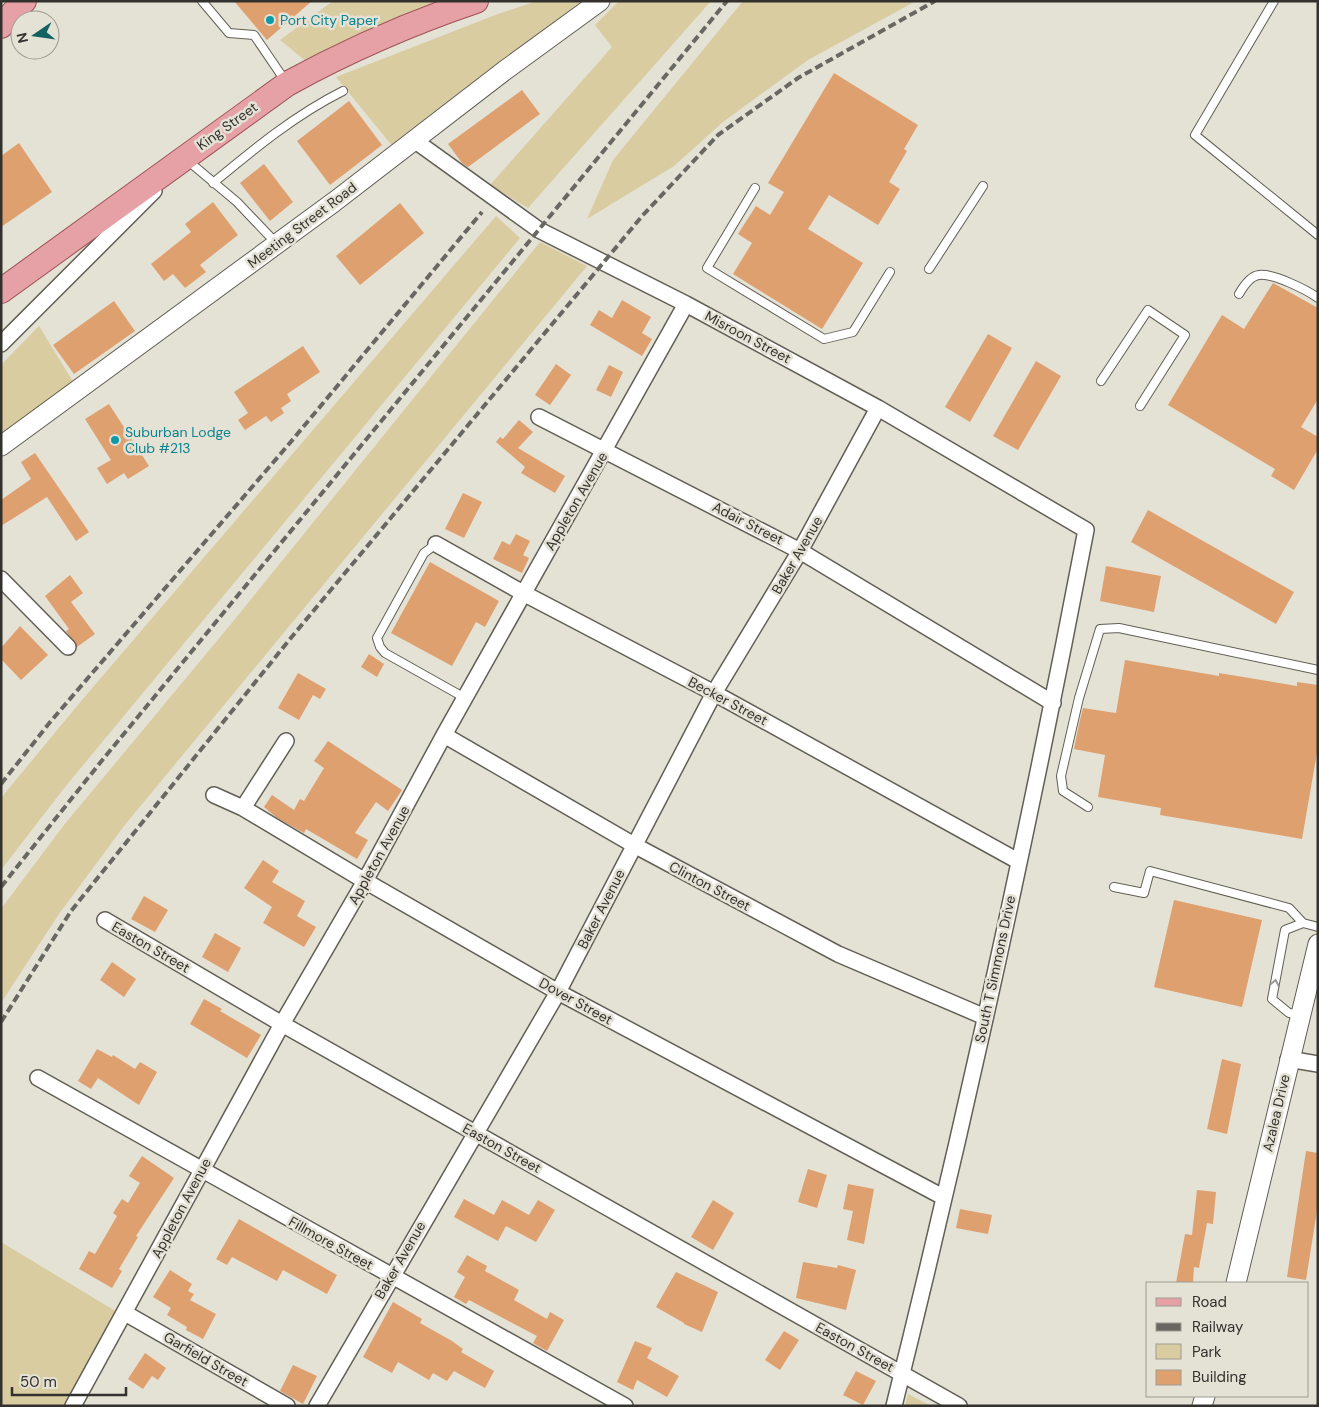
<svg xmlns="http://www.w3.org/2000/svg" width="1319" height="1407" font-family="'DM Sans',sans-serif">
  <style>
    .green { fill: #d9cca1 }
    .building { fill: #dfa06f }
    .lines { fill: none; stroke-linecap: round; stroke-linejoin: round }
    .service-casing { stroke: #625f55; stroke-width: 10 }
    .minor-casing { stroke: #625f55; stroke-width: 18 }
    .tertiary-casing { stroke: #625f55; stroke-width: 21 }
    .primary-casing { stroke: #9c5155; stroke-width: 26 }
    .service { stroke: #fff; stroke-width: 8 }
    .minor { stroke: #fff; stroke-width: 15 }
    .tertiary { stroke: #fff; stroke-width: 19 }
    .primary { stroke: #e6a1a6; stroke-width: 24 }
    .rail { stroke: #696761; stroke-width: 4; stroke-dasharray: 8 4; stroke-linecap: butt }
    .oneway { stroke: #999896 }
    .culture-dot { fill: #0f9aa8; stroke: #e4e1d5; stroke-width: 2 }
    .labels { text-anchor: middle; dominant-baseline: central; stroke-width: 5; stroke-linejoin: round; paint-order: stroke }
    .culture-label { font-size: 14px; fill: #0d838f; stroke: #e4e1d5; text-anchor: start }
    .street-label { font-size: 14px; fill: #33312d; stroke: #e4e1d5 }
  </style>
  <rect width="100%" height="100%" fill="#e4e1d5"/>
  <path class="green" d="M 333,1 L 445,1 L 307,62 L 280,40 Z
    M 537,1 L 581,1 L 394,148 L 336,77 L 498,14 Z
    M 619,1 L 711,1 L 528,208 L 490,185 L 612,47 L 595,25 Z
    M 743,1 L 916,1 L 808,60 L 723,122 L 674,166 L 587,219 L 613,160 Z
    M 496,216 L 520,238 L 65,787 L 1,870 L 1,798 L 82,700 Z
    M 540,242 L 587,266 L 124,826 L 59,914 L 1,1003 L 1,909 L 64,825 L 231,624 Z
    M 39,326 L 75,385 L 1,439 L 1,365 Z
    M 1,1242 L 122,1315 L 72,1406 L 1,1406 Z
    M 908,1394 L 931,1406 L 905,1406 Z"/>
  <path class="building" d="M 234,1 L 312,1 L 267,40 Z
    M 834,73 L 918,125 L 904,149 L 907,151 L 889,182 L 900,189 L 878,225 L 829,195 L 808,229 L 863,263 L 822,329 L 733,274 L 752,243 L 738,234 L 756,206 L 770,215 L 784,192 L 768,183 Z
    M 522,90 L 540,114 L 468,167 L 462,163 L 448,144 Z
    M 349,101 L 382,145 L 330,185 L 297,141 Z
    M 19,143 L 52,192 L 1,227 L 1,156 Z
    M 264,164 L 293,202 L 270,221 L 240,183 Z
    M 213,202 L 238,235 L 200,265 L 206,272 L 185,288 L 173,274 L 164,281 L 151,264 L 191,232 L 185,224 Z
    M 400,203 L 424,233 L 360,285 L 336,256 Z
    M 1273,283 L 1318,308 L 1318,399 L 1301,427 L 1318,437 L 1318,449 L 1294,490 L 1271,476 L 1275,469 L 1168,405 L 1222,315 L 1244,329 Z
    M 622,300 L 651,317 L 642,333 L 652,339 L 642,356 L 590,325 L 599,310 L 612,318 Z
    M 114,301 L 135,331 L 74,374 L 53,345 Z
    M 988,334 L 1012,348 L 970,422 L 945,407 Z
    M 303,346 L 320,372 L 287,394 L 291,401 L 281,408 L 284,413 L 271,422 L 266,416 L 245,430 L 238,420 L 248,413 L 234,392 Z
    M 1036,361 L 1061,376 L 1018,450 L 993,436 Z
    M 556,364 L 571,375 L 550,405 L 535,395 Z
    M 609,365 L 623,372 L 611,397 L 596,390 Z
    M 109,404 L 149,466 L 128,479 L 124,473 L 107,484 L 97,468 L 111,460 L 85,419 Z
    M 519,420 L 533,432 L 518,448 L 565,476 L 555,493 L 521,473 L 525,467 L 496,442 L 500,437 L 503,439 Z
    M 35,453 L 89,532 L 76,541 L 47,497 L 1,526 L 1,500 L 31,479 L 21,462 Z
    M 463,493 L 482,502 L 464,538 L 445,529 Z
    M 1148,510 L 1294,592 L 1276,624 L 1131,542 Z
    M 516,534 L 530,541 L 523,555 L 529,558 L 522,573 L 493,559 L 502,541 L 510,545 Z
    M 430,562 L 499,601 L 485,627 L 476,622 L 452,666 L 391,633 Z
    M 1106,566 L 1161,576 L 1154,612 L 1100,601 Z
    M 70,575 L 83,593 L 71,602 L 95,634 L 77,647 L 66,631 L 69,629 L 45,596 Z
    M 20,626 L 48,655 L 21,680 L 1,659 L 1,648 Z
    M 369,654 L 384,664 L 377,677 L 361,667 Z
    M 1125,660 L 1219,676 L 1219,673 L 1297,686 L 1297,682 L 1318,685 L 1318,747 L 1302,839 L 1160,815 L 1161,808 L 1098,797 L 1105,755 L 1074,749 L 1079,724 L 1083,708 L 1116,713 Z
    M 298,673 L 326,689 L 320,699 L 313,695 L 299,720 L 278,708 Z
    M 328,741 L 402,790 L 388,811 L 376,802 L 355,833 L 368,840 L 357,859 L 306,829 L 304,833 L 277,818 L 264,807 L 272,795 L 294,810 L 300,799 L 304,801 L 324,768 L 314,761 Z
    M 263,860 L 279,871 L 272,882 L 305,901 L 297,916 L 316,927 L 304,947 L 263,923 L 272,907 L 244,888 Z
    M 144,896 L 168,910 L 155,932 L 131,919 Z
    M 1174,900 L 1262,920 L 1242,1007 L 1154,987 Z
    M 215,933 L 241,948 L 228,972 L 202,957 Z
    M 112,962 L 136,979 L 124,997 L 100,980 Z
    M 204,999 L 222,1009 L 220,1011 L 261,1035 L 247,1058 L 190,1024 Z
    M 97,1049 L 112,1057 L 113,1055 L 135,1069 L 140,1062 L 157,1072 L 139,1105 L 98,1078 L 91,1089 L 78,1081 Z
    M 1222,1059 L 1241,1064 L 1227,1134 L 1207,1129 Z
    M 1306,1151 L 1318,1153 L 1318,1204 L 1306,1280 L 1287,1277 Z
    M 142,1156 L 174,1178 L 136,1236 L 138,1237 L 119,1269 L 122,1271 L 112,1288 L 79,1269 L 89,1251 L 95,1254 L 117,1216 L 113,1213 L 122,1199 L 128,1203 L 140,1183 L 129,1176 Z
    M 808,1169 L 827,1175 L 817,1208 L 798,1202 Z
    M 848,1184 L 874,1189 L 864,1244 L 847,1240 L 853,1211 L 843,1209 Z
    M 1197,1190 L 1216,1192 L 1213,1224 L 1207,1223 L 1199,1268 L 1194,1267 L 1193,1283 L 1176,1283 L 1185,1234 L 1192,1235 Z
    M 464,1199 L 494,1215 L 502,1200 L 529,1215 L 538,1200 L 555,1210 L 536,1242 L 506,1226 L 498,1241 L 454,1217 Z
    M 713,1200 L 734,1213 L 713,1250 L 691,1237 Z
    M 960,1209 L 992,1215 L 988,1234 L 956,1228 Z
    M 239,1219 L 337,1275 L 327,1294 L 283,1270 L 277,1281 L 232,1257 L 227,1265 L 216,1259 Z
    M 467,1255 L 487,1266 L 485,1271 L 519,1290 L 514,1300 L 547,1319 L 550,1312 L 564,1320 L 547,1351 L 533,1343 L 537,1336 L 469,1300 L 466,1304 L 454,1297 L 465,1277 L 457,1272 Z
    M 803,1262 L 837,1268 L 838,1265 L 856,1270 L 846,1310 L 796,1298 Z
    M 170,1270 L 192,1284 L 188,1291 L 194,1294 L 190,1300 L 216,1314 L 203,1339 L 186,1330 L 187,1327 L 167,1315 L 171,1308 L 153,1297 Z
    M 676,1272 L 718,1292 L 702,1332 L 684,1324 L 684,1323 L 656,1307 Z
    M 393,1302 L 422,1319 L 420,1323 L 452,1341 L 463,1349 L 461,1352 L 494,1371 L 485,1388 L 454,1371 L 447,1381 L 433,1373 L 429,1380 L 398,1362 L 392,1373 L 363,1357 Z
    M 784,1331 L 799,1340 L 780,1370 L 765,1360 Z
    M 635,1341 L 652,1348 L 647,1358 L 679,1376 L 667,1397 L 637,1380 L 633,1390 L 617,1382 Z
    M 145,1353 L 166,1368 L 158,1380 L 152,1376 L 143,1389 L 128,1379 Z
    M 293,1365 L 317,1376 L 303,1404 L 280,1391 Z
    M 856,1371 L 876,1381 L 863,1405 L 843,1395 Z"/>
  <g class="lines">
    <g class="service-casing">
      <path id="service" d="M 202,1 L 229,33 L 254,35 L 286,82
        M 1274,1 L 1195,135 L 1318,235
        M 187,160 L 237,202 L 277,244
        M 213,183 C 254,149 295,115 343,91
        M 755,188 L 707,268 L 824,339 L 853,332 L 890,272
        M 929,269 L 983,186
        M 1239,294 C 1243,287 1250,276 1259,275 C 1273,273 1307,290 1318,298
        M 1101,381 L 1148,310 L 1185,335 L 1140,406
        M 436,544 L 424,553 L 377,638 L 380,647 L 385,653 L 465,698
        M 1088,807 L 1063,791 L 1061,776 L 1079,698 L 1100,629 L 1119,628 L 1318,670
        M 1114,887 L 1144,893 L 1150,871 L 1289,908 L 1303,923 L 1318,927
        M 1299,1014 L 1289,1013 L 1272,999 L 1285,930 L 1303,923"/>
    </g>
    <g class="minor-casing">
      <path id="minor" d="M 414,140 L 539,230 L 686,304 L 878,408 L 1086,530 C 1030,824 966,1116 894,1406
        M 1,344 L 154,191
        M 539,417 L 800,551 L 1053,703
        M 436,544 L 523,593 L 714,693 L 1018,861
        M 1,579 L 68,647
        M 444,735 L 634,845 L 838,954 L 985,1017
        M 214,795 L 243,808 L 365,881 L 558,992 L 943,1197
        M 243,808 L 286,741
        M 105,920 L 282,1024 L 959,1406
        M 1288,1059 L 1318,1064
        M 38,1078 L 625,1406
        M 125,1313 L 287,1406
        M 73,1406 L 282,1024 L 365,881 L 444,735 L 686,304
        M 317,1406 L 558,992 L 714,693 L 800,551 L 878,408"/>
    </g>
    <g class="tertiary-casing">
      <path id="tertiary" d="M 1,446 L 334,202 L 504,71 L 600,1
        M 1236,1283 L 1318,944
        M 1202,1406 L 1205,1396"/>
    </g>
    <g class="primary-casing">
      <path id="primary" d="M 1,26 L 24,1
        M 1,291 L 287,84 C 347,51 411,23 476,1"/>
    </g>
    <use href="#service" class="service"/>
    <use href="#minor" class="minor"/>
    <use href="#tertiary" class="tertiary"/>
    <use href="#primary" class="primary"/>
    <path class="rail" d="M 1,784 L 51,721 L 289,444 L 482,212
      M 1,887 L 104,758 L 727,1
      M 1,1022 L 71,911 L 290,639 L 643,215 L 718,135 L 798,78 L 935,1"/>
  </g>
  <defs><path id="oneway-chevron" d="M-2-3.5L2.5 0L-2 3.5" fill="none" stroke-width="1.6" stroke-linecap="round" stroke-linejoin="round" transform="scale(1.25)"/></defs>
  <use class="oneway" href="#oneway-chevron" transform="translate(1275 983) rotate(-79)"/>
  <g class="culture-dot">
    <circle cx="270" cy="20" r="5"/>
    <circle cx="115" cy="440" r="5"/>
  </g>
  <g class="labels">
    <g class="culture-label">
      <text x="280" y="20">Port City Paper</text>
      <text x="125" y="432">Suburban Lodge<tspan x="125" dy="16">Club #213</tspan></text>
    </g>
    <g class="street-label">
      <text transform="translate(227 126) rotate(-36)">King Street</text>
      <text transform="translate(302 225) rotate(-37)">Meeting Street Road</text>
      <text transform="translate(748 337) rotate(28)">Misroon Street</text>
      <text transform="translate(576 501) rotate(-60)">Appleton Avenue</text>
      <text transform="translate(748 523) rotate(27)">Adair Street</text>
      <text transform="translate(797 555) rotate(-60)">Baker Avenue</text>
      <text transform="translate(728 701) rotate(28)">Becker Street</text>
      <text transform="translate(379 855) rotate(-61)">Appleton Avenue</text>
      <text transform="translate(710 886) rotate(28)">Clinton Street</text>
      <text transform="translate(601 909) rotate(-63)">Baker Avenue</text>
      <text transform="translate(151 947) rotate(30)">Easton Street</text>
      <text transform="translate(995 969) rotate(-78)">South T Simmons Drive</text>
      <text transform="translate(576 1001) rotate(29)">Dover Street</text>
      <text transform="translate(1276 1113) rotate(-77)">Azalea Drive</text>
      <text transform="translate(502 1148) rotate(29)">Easton Street</text>
      <text transform="translate(181 1208) rotate(-62)">Appleton Avenue</text>
      <text transform="translate(331 1243) rotate(29)">Fillmore Street</text>
      <text transform="translate(400 1260) rotate(-60)">Baker Avenue</text>
      <text transform="translate(855 1347) rotate(29)">Easton Street</text>
      <text transform="translate(206 1359) rotate(30)">Garfield Street</text>
    </g>
  </g>
  <rect width="1319" height="1407" fill="none" stroke="#33312d" stroke-width="5"/>
  <rect x="1146" y="1282" width="162" height="115" fill="#e4e1d5" stroke="#9d9b92"/>
  <rect x="1156" y="1298" width="25" height="8" fill="#e6a1a6" stroke="#9d9b92"/>
  <text x="1192" y="1307" font-size="15" fill="#33312d">Road</text>
  <rect x="1156" y="1323" width="25" height="8" fill="#696761" stroke="#9d9b92"/>
  <text x="1192" y="1332" font-size="15" fill="#33312d">Railway</text>
  <rect x="1156" y="1344" width="25" height="15" fill="#d9cca1" stroke="#9d9b92"/>
  <text x="1192" y="1357" font-size="15" fill="#33312d">Park</text>
  <rect x="1156" y="1370" width="25" height="15" fill="#dfa06f" stroke="#9d9b92"/>
  <text x="1192" y="1382" font-size="15" fill="#33312d">Building</text>
  <g transform="translate(35 35) rotate(257)"><circle r="24" fill="#e4e1d5" stroke="#9d9b92"/>
  <path d="M0-4L9 19L0 12L-9 19Z" fill="#116261"/>
  <text y="-8" font-size="14" font-weight="bold" text-anchor="middle" fill="#33312d">N</text>
  </g>
  <path d="M12 1387v8h114v-8" fill="none" stroke="#33312d" stroke-width="2.5"/>
  <text x="20" y="1387" font-size="15" fill="#33312d" stroke="#e4e1d5" stroke-width="4" paint-order="stroke">50 m</text>
</svg>
